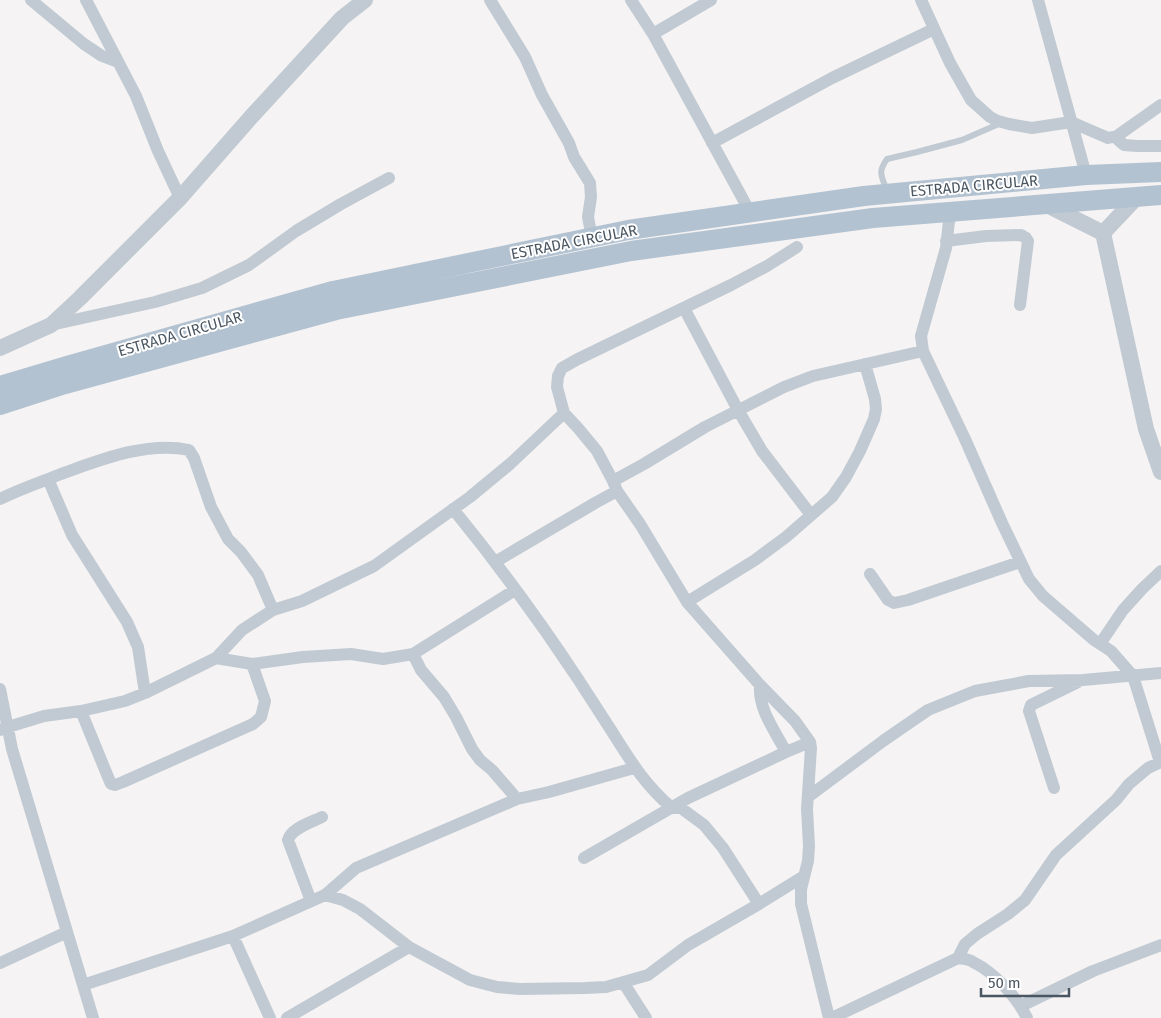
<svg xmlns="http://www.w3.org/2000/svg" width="1161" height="1018" font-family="'Fira Sans',sans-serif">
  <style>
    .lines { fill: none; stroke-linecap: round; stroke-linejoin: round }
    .service { stroke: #c1cad2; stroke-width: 6 }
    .minor { stroke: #c1cad2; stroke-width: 12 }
    .tertiary { stroke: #c1cad2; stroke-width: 16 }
    .primary { stroke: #b3c2d1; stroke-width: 20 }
    .labels { text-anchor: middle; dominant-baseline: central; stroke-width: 4; stroke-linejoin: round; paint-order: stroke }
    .street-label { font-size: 15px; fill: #4a5661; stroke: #fff }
  </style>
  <rect width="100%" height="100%" fill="#f5f3f3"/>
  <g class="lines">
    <path class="service" d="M 887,191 C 882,176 877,173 887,159 L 917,152 L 962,140 L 1001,123"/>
    <path class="minor" d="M 31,0 L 84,44 L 102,56 L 118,62
      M 86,0 L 136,96 L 158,151 L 180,198
      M 490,0 L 525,57 L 542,95 L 569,143 L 574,157 L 590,183 L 591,197 L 588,217 L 592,238
      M 631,0 L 653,34 L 750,212
      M 921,0 L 950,63 L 971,100 L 990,117 L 998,121 L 1009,124 L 1032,128 L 1071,122 L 1108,138 L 1117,136 L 1161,105
      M 1038,0 L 1086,175
      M 653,34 L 711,0
      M 1115,137 L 1124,145 L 1137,146 L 1161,146
      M 712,143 L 832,78 L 934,29
      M 950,212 L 946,248 L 921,336 L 923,351 L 965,439 L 1002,523 L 1029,579 L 1043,596 L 1094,640 L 1111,651 L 1133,676 L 1160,762
      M 946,241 L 986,236 L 1021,235 L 1026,238 L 1028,241 L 1020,305
      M 797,247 L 767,266 L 731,285 L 578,359 L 562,368 L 558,376 L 557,387 L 564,413 L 578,428 L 597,451 L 613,481 L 617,491 L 640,524 L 687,602 L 760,685 L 795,721 L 810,742 L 811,748 L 807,809 L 809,846 L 808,861 L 801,889 L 801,904 L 829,1018
      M 684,308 L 738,410 L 762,451 L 811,515
      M 51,325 L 155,302 L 202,288 L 249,265 L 296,231 L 341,204 L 389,178
      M 48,479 L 72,535 L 127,622 L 138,647 L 145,693
      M 613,481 L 644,464 L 705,427 L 784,387 L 813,376 L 923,351
      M 0,499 C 20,489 41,482 61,474 C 100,460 147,441 189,450 L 194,458 L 211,507 L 228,539 L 241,552 L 258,575 L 273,610
      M 453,509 C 498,564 539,620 578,679 C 589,696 600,713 611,730 C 630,760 644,784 672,808 L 681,808 L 704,825 L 723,848 L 759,904
      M 495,562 L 595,503 L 617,491
      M 870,574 L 888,600 L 894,603 L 908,600 L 1020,562
      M 687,602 L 755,560 L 786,537 L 832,497 L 846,477 L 860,451 L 874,419 L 876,409 L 875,399 L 865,364
      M 1100,644 L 1123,610 L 1142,589 L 1161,571
      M 413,654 L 421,670 L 444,697 L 456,717 L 472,749 L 480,760 L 492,770 L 517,799
      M 216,658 L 252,664 L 303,657 L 351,654 L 383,659 L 413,654 L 515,590
      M 760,685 C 758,709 775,731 786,752
      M 0,689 L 12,749 L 93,1018
      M 81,711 L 108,777 L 111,784 L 115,785 L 123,782 L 253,724 L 261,717 L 265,701 L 252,664
      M 0,730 L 8,727 L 44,716 L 81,711 L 125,701 L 145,693 L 216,658 L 242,630 L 273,610 L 302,601 L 374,566 L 470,497 L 510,464 L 564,413
      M 1054,788 L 1029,711 L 1031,705 L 1078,682
      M 808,797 L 883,741 L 928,710 L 975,691 L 1029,681 L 1083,680 L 1161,673
      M 584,858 L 688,798 L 786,752 L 810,742
      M 325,895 L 343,900 L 360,909 L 409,947 L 470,980 L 497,987 L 520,989 L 585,988 L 606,987 L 648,975 L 688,945 L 759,904 L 804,876
      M 311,901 L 288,840 C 291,828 312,822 322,817
      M 233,936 L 270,1018
      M 958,958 C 963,959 969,959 973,962 C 995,973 1016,996 1027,1018
      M 0,963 L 67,932
      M 623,982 L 646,1018
      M 83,985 L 233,936 L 325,895 L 356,868 L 517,799 L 549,792 L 634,768
      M 1021,1006 L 1093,971 L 1161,945
      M 287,1018 L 409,947
      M 832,1018 L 958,958 L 965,944 L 977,934 L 1008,914 L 1025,900 L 1056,855 L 1116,800 L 1129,784 L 1148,768 L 1161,762"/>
    <path class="tertiary" d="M 1045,204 L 1103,233
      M 1103,233 L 1146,429 L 1161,472
      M 1103,233 L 1138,196
      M 0,348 L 51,325 L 80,298 L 180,198 L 251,117 L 342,18 L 365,0"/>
    <path class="primary" d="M 0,386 L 70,365 L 333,291 L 628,230 L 864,196 L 1086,175 L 1161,172
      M 0,405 L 65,384 L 336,310 L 631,251 L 873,218 L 1161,195"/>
  </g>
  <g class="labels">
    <g class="street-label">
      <text transform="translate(974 186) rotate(-5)">ESTRADA CIRCULAR</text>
      <text transform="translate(574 242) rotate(-11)">ESTRADA CIRCULAR</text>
      <text transform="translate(180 334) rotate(-16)">ESTRADA CIRCULAR</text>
    </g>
  </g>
  <path d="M981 988v8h88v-8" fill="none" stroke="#4a5661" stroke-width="2.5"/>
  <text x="988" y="988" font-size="15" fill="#4a5661" stroke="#ffffff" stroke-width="4" paint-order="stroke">50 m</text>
</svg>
